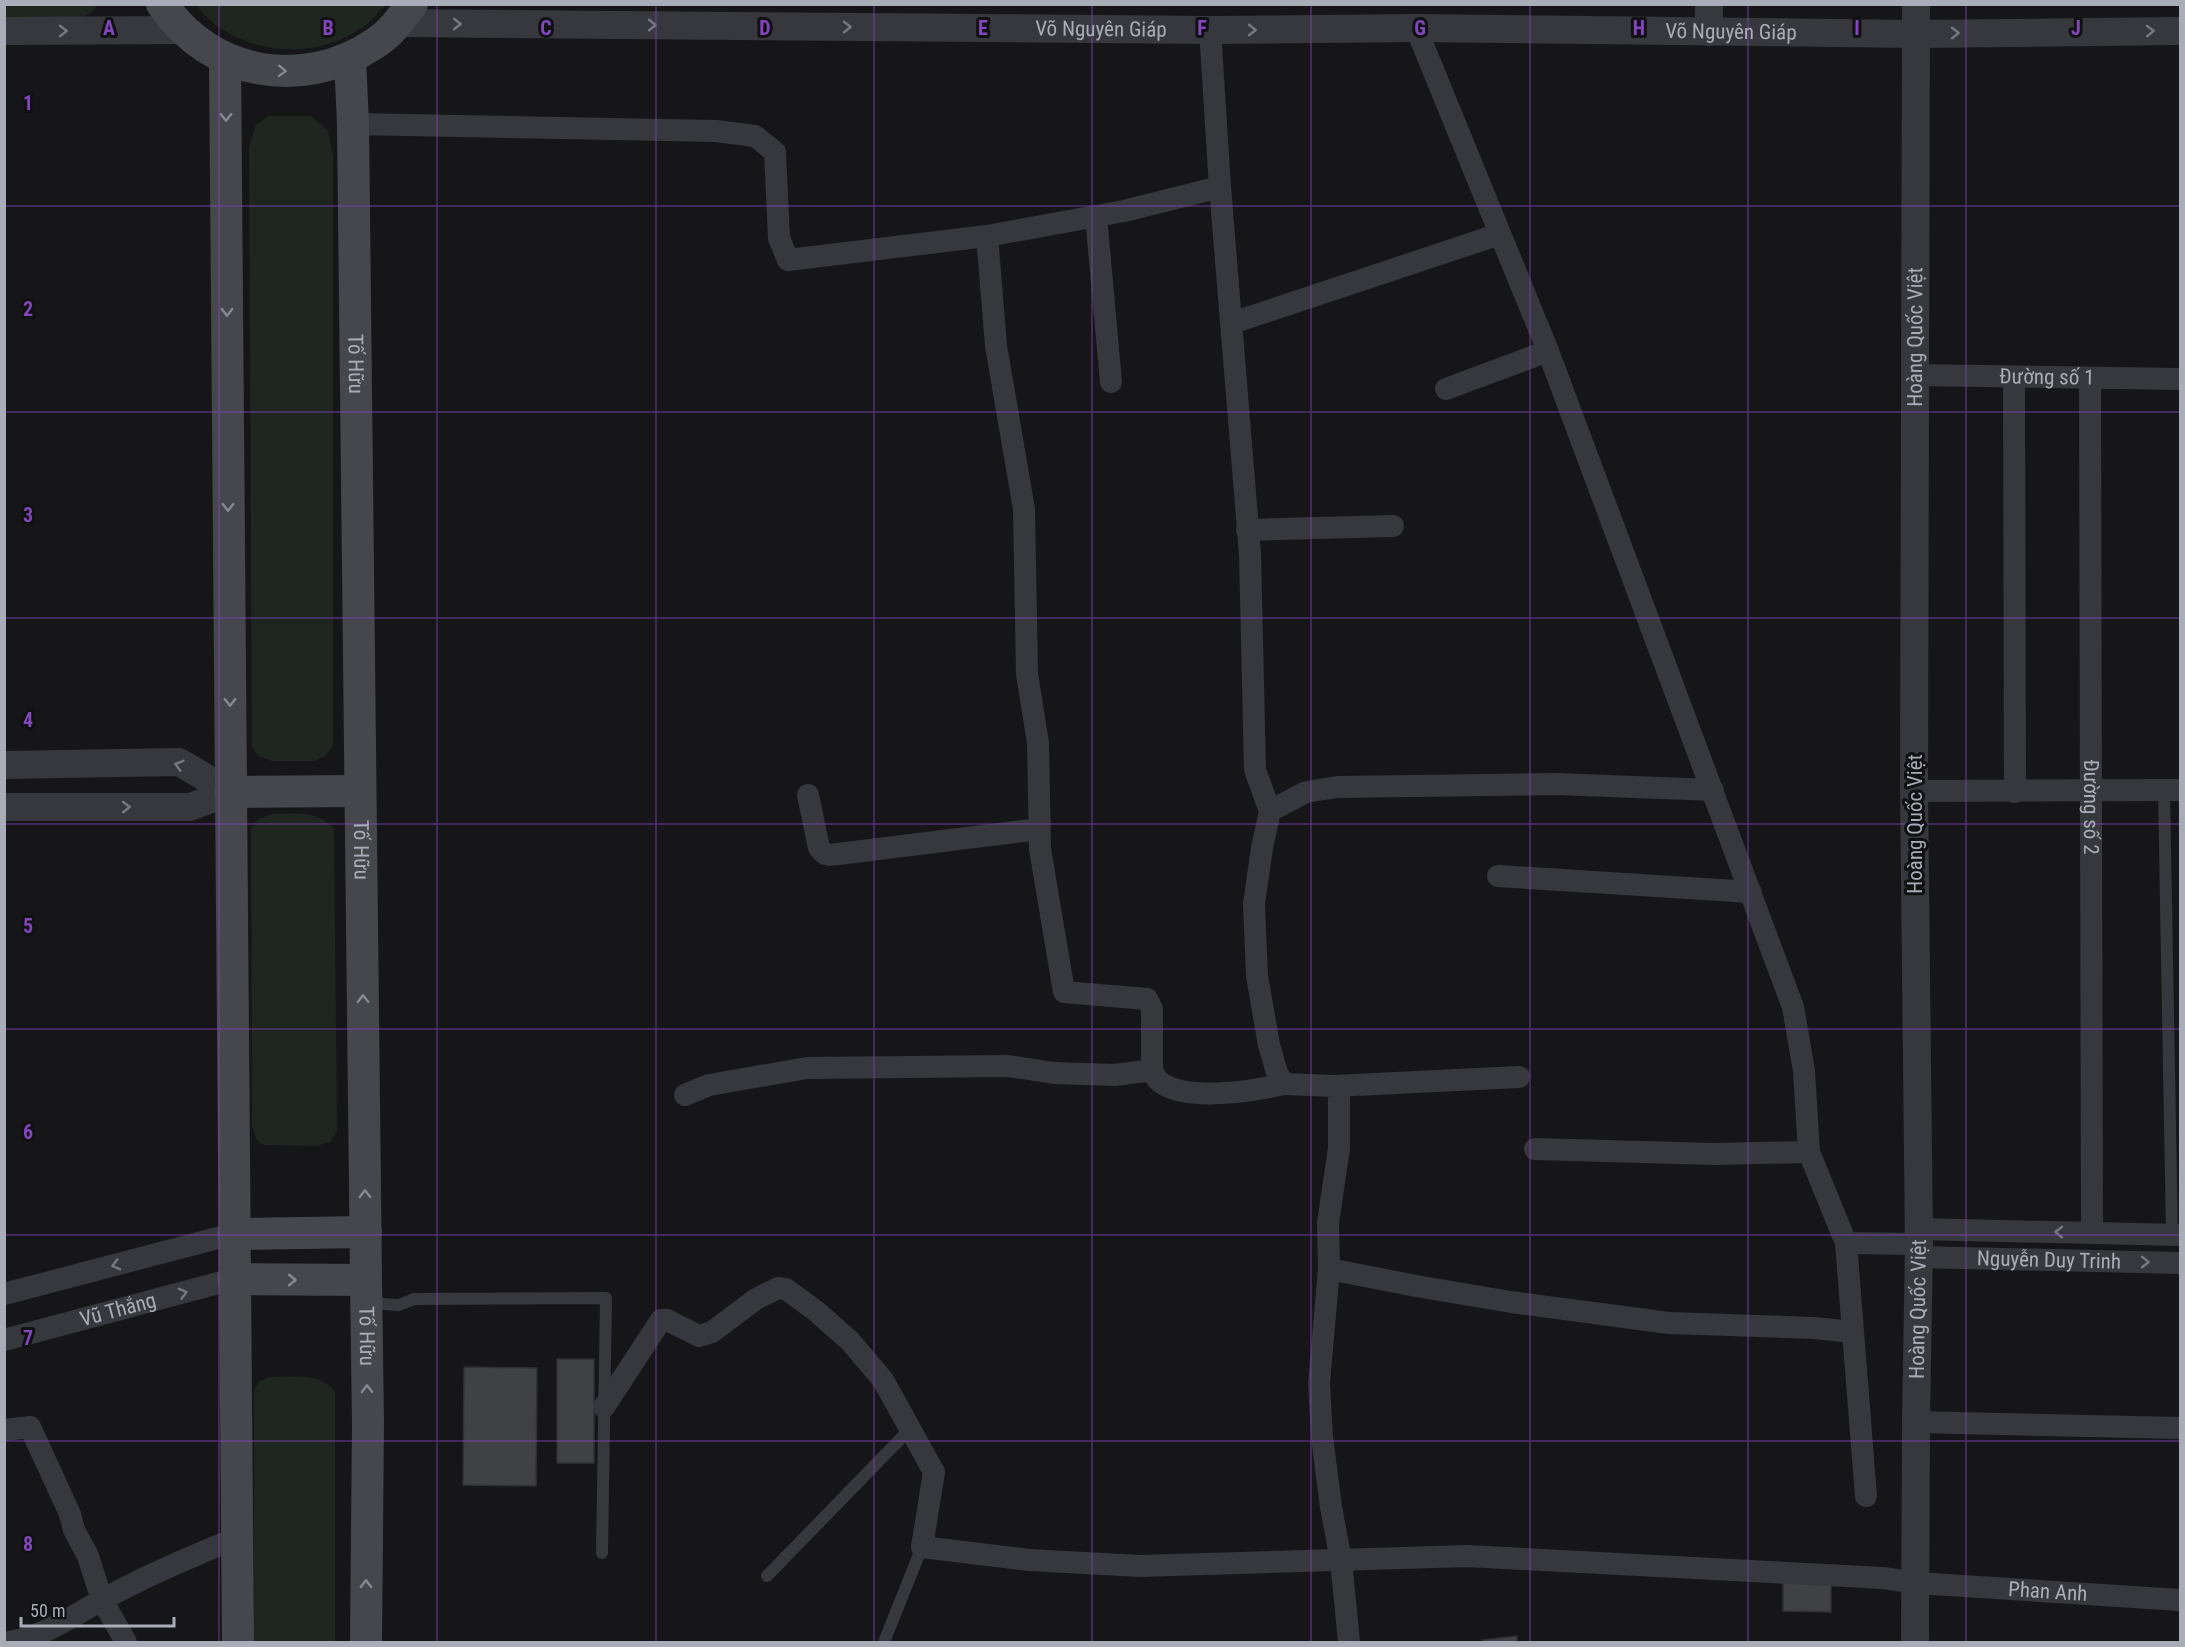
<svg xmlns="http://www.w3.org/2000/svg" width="2185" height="1647" font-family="'Roboto Condensed',sans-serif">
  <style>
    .green { fill: #1e261f }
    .building { fill: #404145; stroke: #303034; stroke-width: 1.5 }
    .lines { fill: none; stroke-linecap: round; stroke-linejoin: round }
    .service { stroke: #37383d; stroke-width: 12 }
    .minor { stroke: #37383d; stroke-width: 22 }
    .tertiary { stroke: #37383d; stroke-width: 28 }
    .secondary { stroke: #45474d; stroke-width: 32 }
    .oneway { stroke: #757881 }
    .oneway2 { stroke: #858993 }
    .grid { fill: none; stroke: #8446be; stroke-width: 1.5; stroke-opacity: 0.55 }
    .labels { text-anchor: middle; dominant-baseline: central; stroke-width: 6; stroke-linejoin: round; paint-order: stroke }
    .street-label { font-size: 21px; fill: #a8adb8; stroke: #111113 }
    .grid-label { font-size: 20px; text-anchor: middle; font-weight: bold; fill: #8446be; stroke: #111113; stroke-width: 6; stroke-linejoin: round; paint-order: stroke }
  </style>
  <rect width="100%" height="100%" fill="#161618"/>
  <path class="green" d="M 4,5 L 97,5 C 82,30 31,23 5,23 Z
    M 196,5 L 386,5 C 378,12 371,22 363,27 C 318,59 254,56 212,22 C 206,17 201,10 196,5 Z
    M 269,116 L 311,116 L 328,131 L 333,155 L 333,746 L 325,756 L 315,761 L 272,761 L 258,756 L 252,746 L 249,147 L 256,125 Z
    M 272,814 C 297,814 315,809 334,828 L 337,1131 L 330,1142 L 317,1146 L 264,1145 L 257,1140 L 252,1127 L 251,828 L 258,819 Z
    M 269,1377 C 292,1377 319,1372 335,1391 L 335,1642 L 254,1642 L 254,1389 L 260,1381 Z"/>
  <path class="building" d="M 557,1359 L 594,1359 L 594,1463 L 557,1463 Z
    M 464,1367 L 537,1368 L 536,1486 L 463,1485 Z
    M 1783,1578 L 1831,1579 L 1831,1612 L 1783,1611 Z
    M 1517,1636 L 1517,1642 L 1483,1642 L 1482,1640 Z"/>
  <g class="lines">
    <path class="service" d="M 2164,791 L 2172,1235
      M 367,1303 L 399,1305 L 414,1299 L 606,1298 L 602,1553
      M 767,1576 L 910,1429
      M 884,1642 L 922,1547"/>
    <g class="minor">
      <path d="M 1416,28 L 1548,351 L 1793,1007 L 1804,1071 L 1809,1152 L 1846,1243 L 1919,1244"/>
      <path d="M 1210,30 L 1220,187 L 1250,554 L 1255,770 L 1270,811 L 1262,848 L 1254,904 L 1257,976 L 1269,1045 L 1277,1073 L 1284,1084 L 1334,1086 L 1339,1094 L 1339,1148 L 1328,1223 L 1329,1269 L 1319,1383 L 1322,1437 L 1331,1507 L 1341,1560 L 1349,1642"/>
      <path d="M 353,124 L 716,131 L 755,136 L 775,152 L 779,238 L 788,260 L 987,236 L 1124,211 L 1220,187"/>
      <path d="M 1096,216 L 1111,382"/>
      <path d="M 1232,323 L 1500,234"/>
      <path id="s1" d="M 1915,375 L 2180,379"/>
      <path d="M 2014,377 L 2015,792"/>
      <path id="s2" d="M 2090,379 L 2092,1233"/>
      <path d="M 1446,389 L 1548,351"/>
      <path d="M 1247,530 L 1393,526"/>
      <path d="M 1914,791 L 2180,790"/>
      <path d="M 808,795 L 819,848 L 825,854 L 830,855 L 1039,829"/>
      <path d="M 1270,811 L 1306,792 L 1337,787 L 1556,784 L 1713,790"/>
      <path d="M 1498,876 L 1751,892"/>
      <path d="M 1152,1070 C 1154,1074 1156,1079 1160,1082 C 1186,1102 1254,1091 1284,1084"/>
      <path d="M 1334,1086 L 1519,1077"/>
      <path d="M 685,1095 L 709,1085 L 807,1068 L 1008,1066 L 1054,1073 L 1115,1075 L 1152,1070 L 1152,1009 L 1147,999 L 1064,992 L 1040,849 L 1038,743 L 1027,674 L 1024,509 L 996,346 L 987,236"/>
      <path d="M 1535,1149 L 1714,1154 L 1809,1152"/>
      <path d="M 1919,1229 L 2180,1235"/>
      <path d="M 1846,1243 L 1866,1496"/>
      <path id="s3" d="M 1919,1257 L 2180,1263"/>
      <path d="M 1329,1269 L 1416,1286 L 1511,1302 L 1669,1323 L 1815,1328 L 1852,1332"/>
      <path d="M 4,1294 L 233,1234"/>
      <path id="s4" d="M 4,1340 L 233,1279"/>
      <path id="s5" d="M 604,1407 L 661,1320 L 667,1320 L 699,1336 L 712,1332 L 756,1299 L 778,1288 L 786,1289 L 816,1311 L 850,1341 L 883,1380 L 934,1472 L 922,1547 L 1029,1560 L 1140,1566 L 1467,1556 L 1883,1578 L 1917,1583 L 2180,1600"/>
      <path d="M 1916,1422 L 2180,1428"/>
      <path d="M 4,1430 L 30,1427 L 70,1514 L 74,1530 L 88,1556 L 102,1600 L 126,1642"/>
      <path d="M 9,1642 C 46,1636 72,1616 104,1599 C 147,1575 192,1556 237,1538"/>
    </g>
    <g class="tertiary">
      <path d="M 1709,4 L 1709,32"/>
      <path id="s6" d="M 399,23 L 1210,30 L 1416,28 L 1916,34 L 2180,31"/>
      <path d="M 4,31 L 183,30"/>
      <path d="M 4,765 L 179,762 L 230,792"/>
      <path d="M 4,807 L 190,807 L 230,792"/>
      <path id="s7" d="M 1915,1642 L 1916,1422 L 1919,1244 L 1914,791 L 1916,4"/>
    </g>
    <g class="secondary">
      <path d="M 162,4 C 211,76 303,91 374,44 C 390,34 401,19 412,4"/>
      <path id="s8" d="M 350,58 L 353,124 L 366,1280 L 368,1424 L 366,1642"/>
      <path d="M 225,59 L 238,1642"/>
      <path d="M 230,792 L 360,791"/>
      <path d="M 233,1234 L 366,1232"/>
      <path d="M 233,1279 L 366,1280"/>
    </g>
  </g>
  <defs><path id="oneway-chevron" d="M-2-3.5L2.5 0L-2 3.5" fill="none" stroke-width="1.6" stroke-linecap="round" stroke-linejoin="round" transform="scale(1.5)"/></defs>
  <g class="oneway">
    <use href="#oneway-chevron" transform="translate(457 24)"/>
    <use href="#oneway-chevron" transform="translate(652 25)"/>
    <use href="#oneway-chevron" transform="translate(847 27)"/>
    <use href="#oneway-chevron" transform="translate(1252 30)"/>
    <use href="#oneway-chevron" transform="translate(63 31)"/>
    <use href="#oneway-chevron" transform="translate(2150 31) rotate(-1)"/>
    <use href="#oneway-chevron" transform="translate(1955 33) rotate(-1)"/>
    <use href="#oneway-chevron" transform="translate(179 765) rotate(-164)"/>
    <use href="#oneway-chevron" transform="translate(126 807)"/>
    <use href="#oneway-chevron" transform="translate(2059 1232) rotate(-179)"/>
    <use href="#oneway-chevron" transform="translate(2145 1262) rotate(1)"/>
    <use href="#oneway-chevron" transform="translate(116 1265) rotate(165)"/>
    <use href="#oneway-chevron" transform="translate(183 1293) rotate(-15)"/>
  </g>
  <g class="oneway2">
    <use href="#oneway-chevron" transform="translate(282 71) rotate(2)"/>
    <use href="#oneway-chevron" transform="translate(226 117) rotate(90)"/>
    <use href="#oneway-chevron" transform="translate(227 312) rotate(90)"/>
    <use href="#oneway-chevron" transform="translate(228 507) rotate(90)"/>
    <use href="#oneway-chevron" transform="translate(230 702) rotate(90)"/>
    <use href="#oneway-chevron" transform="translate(363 999) rotate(-91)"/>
    <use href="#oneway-chevron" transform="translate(365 1194) rotate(-91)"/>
    <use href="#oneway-chevron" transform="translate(292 1280)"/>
    <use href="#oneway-chevron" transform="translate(367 1389) rotate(-91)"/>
    <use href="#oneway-chevron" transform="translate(366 1584) rotate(-90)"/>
  </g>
  <path class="grid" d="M 219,4 L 219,1642M 437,4 L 437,1642M 656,4 L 656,1642M 874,4 L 874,1642M 1092,4 L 1092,1642M 1311,4 L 1311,1642M 1530,4 L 1530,1642M 1748,4 L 1748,1642M 1966,4 L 1966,1642M 4,206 L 2180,206M 4,412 L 2180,412M 4,618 L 2180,618M 4,824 L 2180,824M 4,1029 L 2180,1029M 4,1235 L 2180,1235M 4,1441 L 2180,1441"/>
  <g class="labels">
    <g class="street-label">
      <text stroke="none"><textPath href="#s6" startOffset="702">Võ Nguyên Giáp</textPath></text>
      <text stroke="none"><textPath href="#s6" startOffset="1332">Võ Nguyên Giáp</textPath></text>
      <text stroke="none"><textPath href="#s7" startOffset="1305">Hoàng Quốc Việt</textPath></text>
      <text stroke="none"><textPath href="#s8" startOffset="306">Tố Hữu</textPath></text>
      <text stroke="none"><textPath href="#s1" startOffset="132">Đường số 1</textPath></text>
      <text stroke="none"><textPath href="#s2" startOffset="428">Đường số 2</textPath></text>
      <text transform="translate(1915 824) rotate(-90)">Hoàng Quốc Việt</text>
      <text stroke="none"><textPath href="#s8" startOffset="792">Tố Hữu</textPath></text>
      <text stroke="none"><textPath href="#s3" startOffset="130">Nguyễn Duy Trinh</textPath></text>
      <text stroke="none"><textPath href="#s4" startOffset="118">Vũ Thắng</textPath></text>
      <text stroke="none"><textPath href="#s7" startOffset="333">Hoàng Quốc Việt</textPath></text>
      <text stroke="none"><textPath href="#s8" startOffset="1278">Tố Hữu</textPath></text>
      <text stroke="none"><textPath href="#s5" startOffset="1690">Phan Anh</textPath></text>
    </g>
  </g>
  <g class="grid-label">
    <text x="109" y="35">A</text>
    <text x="328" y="35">B</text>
    <text x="546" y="35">C</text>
    <text x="765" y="35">D</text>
    <text x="983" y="35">E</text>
    <text x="1202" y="35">F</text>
    <text x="1420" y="35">G</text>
    <text x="1639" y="35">H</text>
    <text x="1857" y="35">I</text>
    <text x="2076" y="35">J</text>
    <text x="28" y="110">1</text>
    <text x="28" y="316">2</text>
    <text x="28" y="522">3</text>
    <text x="28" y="727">4</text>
    <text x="28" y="933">5</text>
    <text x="28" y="1139">6</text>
    <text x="28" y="1345">7</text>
    <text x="28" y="1551">8</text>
  </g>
  <rect width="2185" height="1647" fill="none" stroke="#a8adb8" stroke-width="12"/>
  <path d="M21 1617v9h153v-9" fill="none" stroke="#a8adb8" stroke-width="3"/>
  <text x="30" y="1617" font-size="18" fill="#a8adb8" stroke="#111113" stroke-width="4.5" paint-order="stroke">50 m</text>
</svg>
